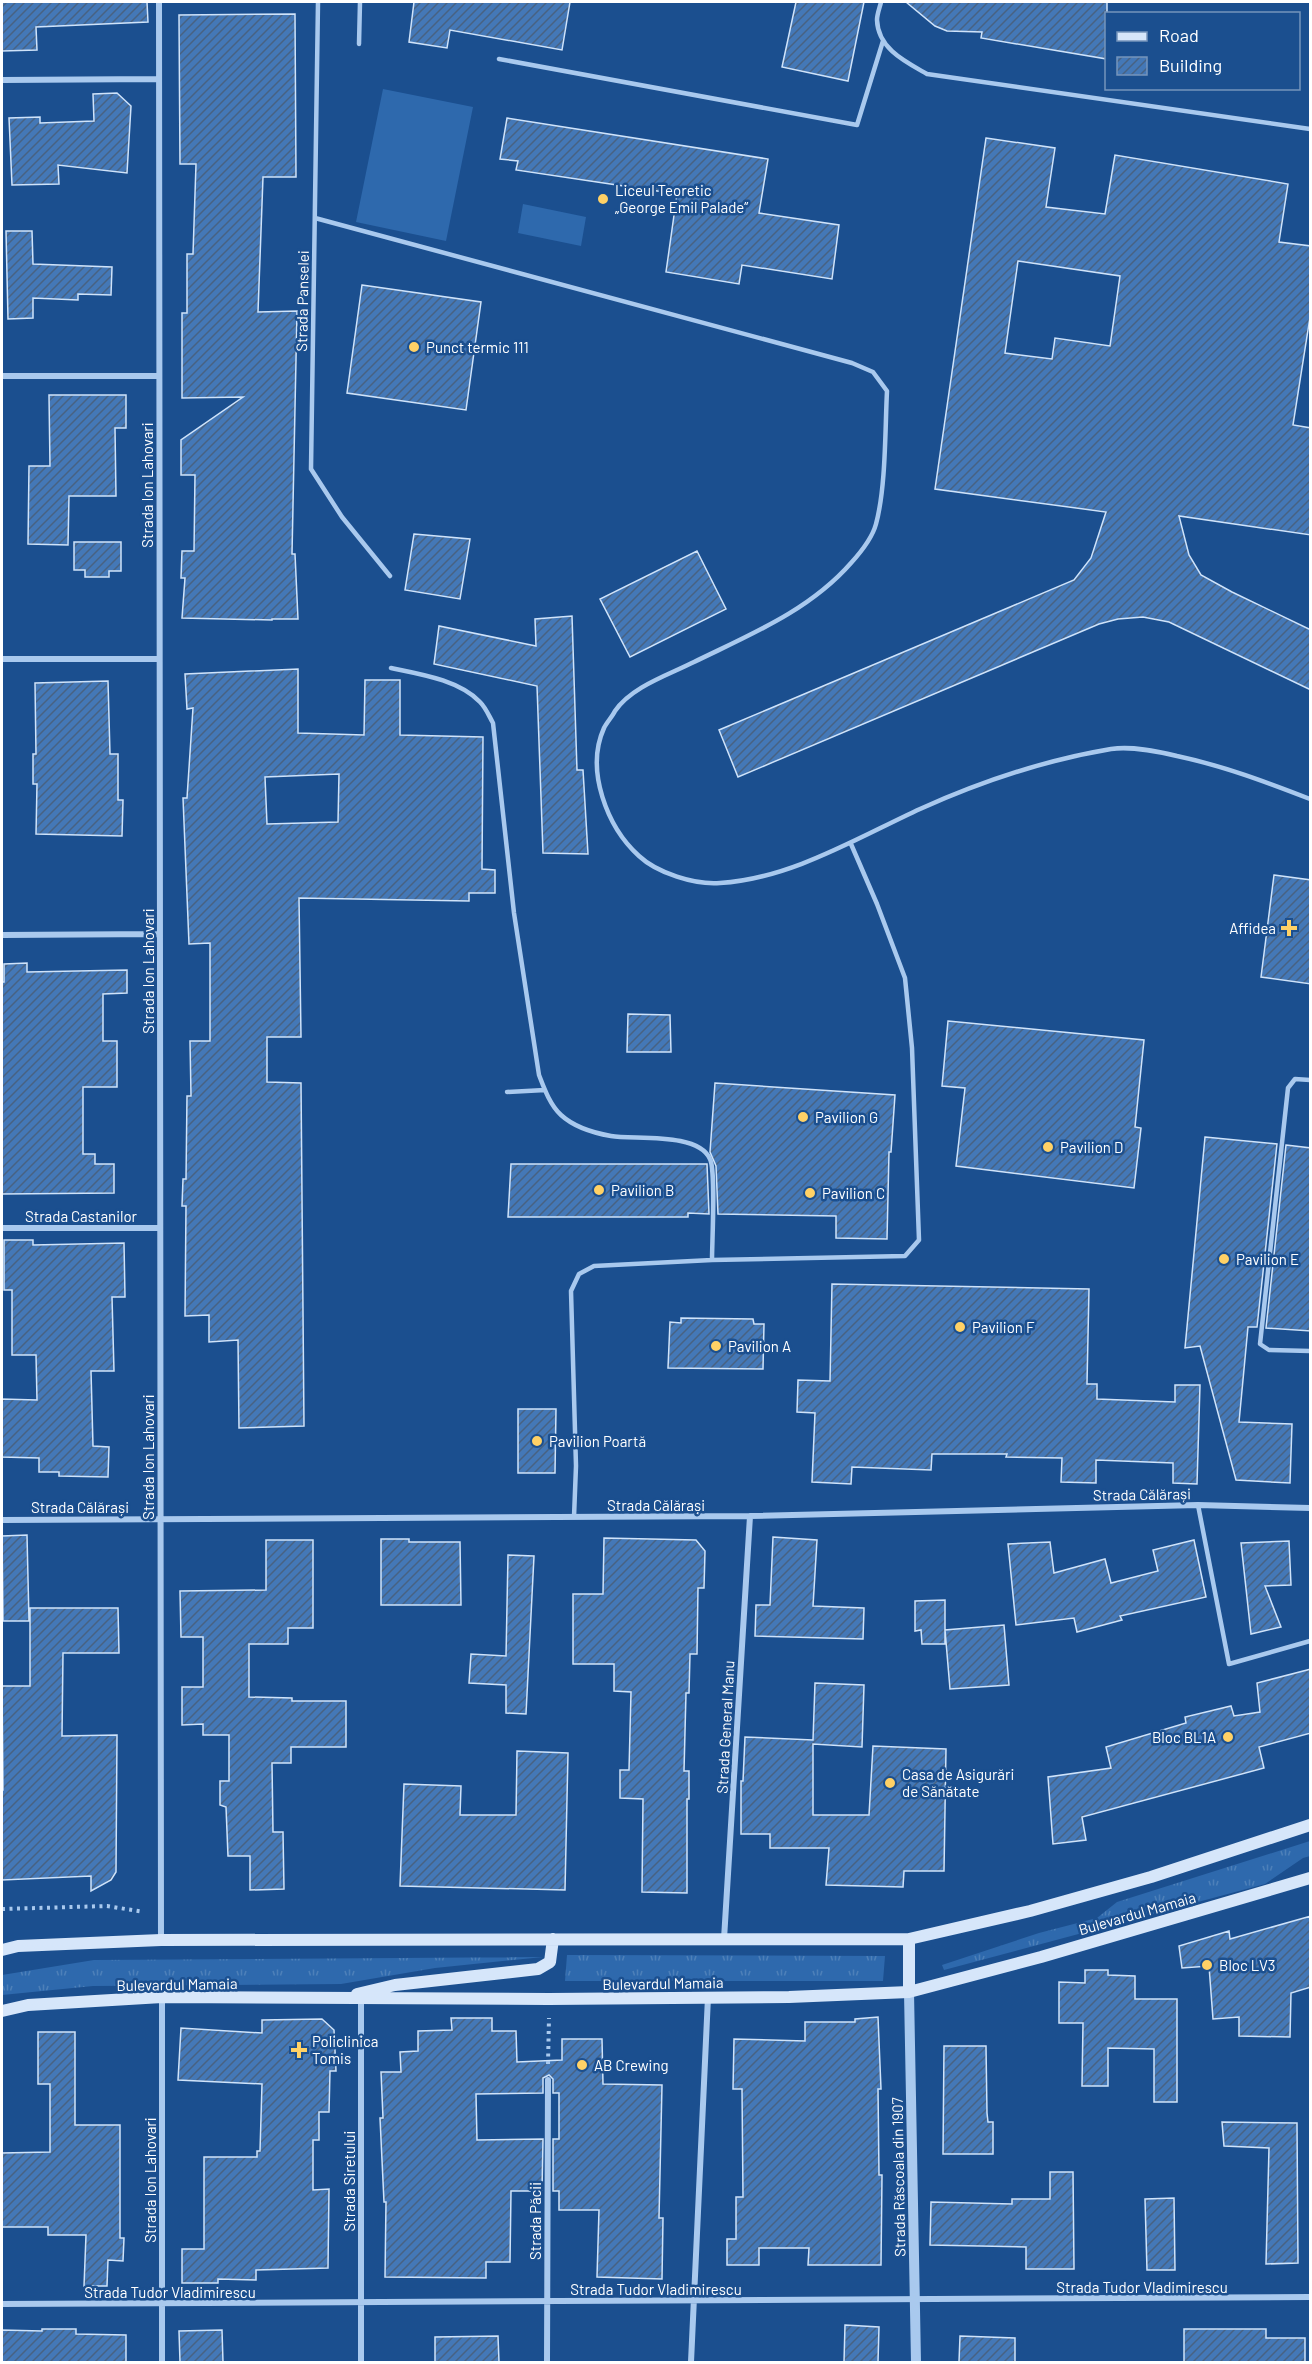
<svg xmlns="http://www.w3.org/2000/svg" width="1312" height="2364" font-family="Barlow,sans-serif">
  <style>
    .grass { fill: url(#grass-tufts) }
    .pitch { fill: #2e69ad }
    .building { fill: url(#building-hatch); stroke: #cfe3fa; stroke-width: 1.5; fill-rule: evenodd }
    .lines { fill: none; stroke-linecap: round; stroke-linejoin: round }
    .path { stroke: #a9c9ee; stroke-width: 4; stroke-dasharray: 3 4.5; stroke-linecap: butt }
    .service { stroke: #a9c9ee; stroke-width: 4.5 }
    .minor { stroke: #a9c9ee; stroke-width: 6 }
    .tertiary { stroke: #a9c9ee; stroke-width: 10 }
    .secondary { stroke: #d6e6fa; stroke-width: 12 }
    .poi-dot { fill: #ffd166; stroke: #1b4f8f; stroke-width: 2 }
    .labels { text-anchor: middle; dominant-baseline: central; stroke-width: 5; stroke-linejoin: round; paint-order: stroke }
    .poi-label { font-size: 15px; fill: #fff; stroke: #1b4f8f; text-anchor: start }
    .street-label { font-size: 15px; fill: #fff; stroke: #1b4f8f }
  </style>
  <defs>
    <pattern id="grass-tufts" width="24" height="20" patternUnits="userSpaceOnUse" patternTransform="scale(1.5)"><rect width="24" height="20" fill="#2e69ad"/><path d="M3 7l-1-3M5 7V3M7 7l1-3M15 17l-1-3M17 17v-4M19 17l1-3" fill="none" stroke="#4d80b9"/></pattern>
    <pattern id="building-hatch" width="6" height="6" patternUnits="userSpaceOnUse" patternTransform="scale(1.5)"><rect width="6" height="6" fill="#4478b7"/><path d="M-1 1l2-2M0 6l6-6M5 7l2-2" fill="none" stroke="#486282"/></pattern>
  </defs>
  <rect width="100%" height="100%" fill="#1b4f8f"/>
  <path class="grass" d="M 1310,1841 L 1310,1856 L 1303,1858 L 1265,1884 L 944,1970 L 942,1965 L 1039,1933 L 1097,1918 L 1117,1902 Z
    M 567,1955 L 885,1956 L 883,1981 L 565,1981 Z
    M 543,1957 L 435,1968 L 341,1984 L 93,1986 L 2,1995 L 2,1975 L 94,1960 Z"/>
  <path class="pitch" d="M 383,89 L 473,107 L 446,241 L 356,222 Z
    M 523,204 L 586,217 L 581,246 L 518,233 Z"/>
  <path class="building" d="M 2,2 L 147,2 L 148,22 L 36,27 L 37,50 L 2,51 Z
    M 414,2 L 570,2 L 562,50 L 450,30 L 447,48 L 409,42 Z
    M 796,2 L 864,2 L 848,81 L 782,67 Z
    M 906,2 L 1107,2 L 1107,59 L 981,38 L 982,32 L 947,31 L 935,26 Z
    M 295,14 L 296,177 L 263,177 L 258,312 L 297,311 L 292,554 L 295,554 L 298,619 L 272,619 L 272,620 L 182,618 L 185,578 L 181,578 L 182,551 L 194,551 L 195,475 L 181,475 L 181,440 L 243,397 L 182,398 L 182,313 L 187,313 L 187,254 L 193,254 L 196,164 L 180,164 L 179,15 Z
    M 117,93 L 131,106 L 127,173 L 58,165 L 59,184 L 12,185 L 9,118 L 40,117 L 40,123 L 94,121 L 93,94 Z
    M 507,118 L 768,159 L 759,213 L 839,225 L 832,279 L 742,265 L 739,284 L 666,272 L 677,194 L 516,170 L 518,161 L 500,159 Z
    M 986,138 L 1055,148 L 1046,207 L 1105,214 L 1115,155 L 1288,184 L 1279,242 L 1311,246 L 1311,311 L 1293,425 L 1311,428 L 1311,535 L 1179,516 L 1189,555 L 1201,575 L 1232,592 L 1311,630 L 1311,690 L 1169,622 L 1143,617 L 1118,619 L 1099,624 L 738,777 L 719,730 L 1074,580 L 1091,558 L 1106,512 L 935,489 ZM 1018,261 L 1120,276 L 1110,346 L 1055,338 L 1052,359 L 1005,353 Z
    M 6,231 L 32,231 L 33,264 L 112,267 L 111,295 L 78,294 L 78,300 L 33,298 L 33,318 L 8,319 Z
    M 362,285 L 481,302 L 466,410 L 347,393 Z
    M 49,395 L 126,395 L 126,428 L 115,428 L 116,496 L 69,496 L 68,545 L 28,544 L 29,466 L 50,466 Z
    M 414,534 L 470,539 L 460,599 L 405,590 Z
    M 74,542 L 121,542 L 121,571 L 109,571 L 109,577 L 85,577 L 85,570 L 74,570 Z
    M 697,551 L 726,609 L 630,657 L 600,599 Z
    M 572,616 L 577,770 L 583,770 L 588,854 L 543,853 L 537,686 L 434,664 L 439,626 L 536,646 L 535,619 Z
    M 298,669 L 298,733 L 364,735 L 365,680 L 400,680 L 400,735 L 483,737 L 482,869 L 495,870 L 495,893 L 469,893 L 469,901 L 299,898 L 301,1037 L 267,1037 L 267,1082 L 301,1083 L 304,1426 L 239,1428 L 238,1340 L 209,1342 L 209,1315 L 185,1316 L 186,1206 L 182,1206 L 183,1179 L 186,1179 L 187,1096 L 191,1096 L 190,1041 L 210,1041 L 210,943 L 189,944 L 183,798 L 187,798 L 193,708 L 187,709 L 185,674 ZM 339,774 L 338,822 L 267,824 L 265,777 Z
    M 108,681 L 110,754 L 118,754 L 118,800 L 123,800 L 122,836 L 36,834 L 37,784 L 33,784 L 33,754 L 36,754 L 35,683 Z
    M 1274,875 L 1311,880 L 1311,984 L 1261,977 Z
    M 27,963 L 27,972 L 127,970 L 127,993 L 103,994 L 103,1041 L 117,1041 L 117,1087 L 83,1087 L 83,1154 L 95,1154 L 95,1164 L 114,1164 L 114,1193 L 2,1194 L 2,982 L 4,982 L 4,964 Z
    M 628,1014 L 670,1015 L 671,1052 L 627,1052 Z
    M 948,1021 L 1144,1040 L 1135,1127 L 1141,1128 L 1134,1188 L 956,1166 L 965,1088 L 942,1086 Z
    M 715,1083 L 895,1095 L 891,1152 L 889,1152 L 887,1239 L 836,1238 L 836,1216 L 718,1214 L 716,1166 L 710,1152 Z
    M 1205,1137 L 1277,1144 L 1257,1327 L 1248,1327 L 1239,1422 L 1292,1424 L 1290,1483 L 1236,1480 L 1200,1346 L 1185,1348 Z
    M 1286,1145 L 1311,1148 L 1311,1331 L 1266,1328 Z
    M 511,1164 L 707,1164 L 709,1214 L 688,1213 L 688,1217 L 508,1217 Z
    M 4,1240 L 33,1240 L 33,1245 L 124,1243 L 125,1297 L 112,1297 L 114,1371 L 91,1371 L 93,1446 L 109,1447 L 108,1477 L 59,1476 L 59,1472 L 39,1472 L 39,1458 L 2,1457 L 2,1399 L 37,1400 L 36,1355 L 12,1355 L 12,1290 L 4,1290 Z
    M 832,1284 L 1089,1289 L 1087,1384 L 1097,1384 L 1097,1399 L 1175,1402 L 1175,1385 L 1200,1385 L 1197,1484 L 1173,1483 L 1173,1463 L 1096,1460 L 1096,1483 L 1061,1482 L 1062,1458 L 1006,1457 L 1007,1454 L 932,1454 L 931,1470 L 852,1467 L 851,1484 L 812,1482 L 815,1413 L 797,1412 L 798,1380 L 830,1381 Z
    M 681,1318 L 753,1319 L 754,1324 L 764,1324 L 763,1369 L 668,1368 L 670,1322 L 681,1323 Z
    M 518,1409 L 556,1409 L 555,1473 L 518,1473 Z
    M 27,1535 L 29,1621 L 3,1621 L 2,1536 Z
    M 773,1537 L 817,1540 L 813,1606 L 864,1608 L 863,1639 L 755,1636 L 756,1605 L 770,1605 Z
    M 604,1538 L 696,1540 L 705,1551 L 704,1588 L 698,1588 L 697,1654 L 690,1654 L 689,1693 L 686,1693 L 684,1771 L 689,1771 L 689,1799 L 687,1799 L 687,1893 L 642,1892 L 643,1799 L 620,1798 L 620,1770 L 629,1770 L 631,1692 L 614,1691 L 614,1664 L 573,1664 L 573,1594 L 603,1594 Z
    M 381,1539 L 409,1539 L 409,1542 L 460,1542 L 461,1605 L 381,1605 Z
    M 266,1540 L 313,1540 L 313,1628 L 288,1628 L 288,1644 L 249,1644 L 249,1697 L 292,1698 L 292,1701 L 346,1701 L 346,1747 L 291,1747 L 291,1763 L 272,1763 L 273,1832 L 283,1832 L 284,1889 L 250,1890 L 250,1856 L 228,1856 L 226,1807 L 220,1805 L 220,1781 L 229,1781 L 229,1735 L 203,1735 L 203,1724 L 182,1725 L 182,1687 L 203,1687 L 203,1637 L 181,1637 L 180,1591 L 266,1590 Z
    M 1194,1540 L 1206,1597 L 1120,1616 L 1122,1620 L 1077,1632 L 1074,1618 L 1016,1625 L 1008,1544 L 1050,1542 L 1054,1573 L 1105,1559 L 1111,1583 L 1158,1571 L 1153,1550 Z
    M 1289,1541 L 1291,1585 L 1265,1586 L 1281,1627 L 1251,1634 L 1241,1543 Z
    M 508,1555 L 534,1556 L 526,1714 L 506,1713 L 506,1685 L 469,1683 L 471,1654 L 506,1656 Z
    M 945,1600 L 945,1644 L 922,1644 L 921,1630 L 915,1631 L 915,1601 Z
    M 30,1608 L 118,1608 L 119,1653 L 63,1653 L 62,1736 L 117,1735 L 116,1872 L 111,1880 L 91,1891 L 91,1876 L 2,1880 L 2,1790 L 3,1790 L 2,1686 L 30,1686 Z
    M 1004,1625 L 1009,1685 L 950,1689 L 945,1630 Z
    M 1311,1669 L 1311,1733 L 1259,1747 L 1264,1768 L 1082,1817 L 1086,1840 L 1053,1844 L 1048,1777 L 1111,1768 L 1106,1747 L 1186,1723 L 1185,1717 L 1231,1706 L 1234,1716 L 1260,1712 L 1257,1683 Z
    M 815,1683 L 864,1685 L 862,1747 L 813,1744 L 813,1815 L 869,1815 L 873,1746 L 946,1749 L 944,1871 L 904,1871 L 903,1887 L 826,1885 L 829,1848 L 770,1848 L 770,1834 L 741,1834 L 741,1781 L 743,1781 L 745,1737 L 813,1740 Z
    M 517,1751 L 568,1753 L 565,1890 L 400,1886 L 404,1784 L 461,1786 L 460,1815 L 516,1815 Z
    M 1311,1916 L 1311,1987 L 1291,1993 L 1290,2037 L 1239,2036 L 1239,2017 L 1213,2019 L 1209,1966 L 1182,1968 L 1179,1946 L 1229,1931 L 1230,1939 Z
    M 1085,1970 L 1108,1970 L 1108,1975 L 1135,1976 L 1135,1999 L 1177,1999 L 1177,2102 L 1154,2102 L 1154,2049 L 1108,2048 L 1108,2086 L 1082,2086 L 1083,2023 L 1059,2023 L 1059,1982 L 1085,1983 Z
    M 878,2017 L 881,2089 L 878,2089 L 879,2175 L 882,2175 L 881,2265 L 808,2265 L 809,2248 L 759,2248 L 759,2265 L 727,2265 L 727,2239 L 736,2239 L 736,2197 L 743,2197 L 742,2089 L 733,2089 L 734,2039 L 805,2041 L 805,2022 L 855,2022 L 855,2019 Z
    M 451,2018 L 492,2018 L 492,2031 L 516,2031 L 517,2062 L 562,2060 L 562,2039 L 602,2039 L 603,2084 L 662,2085 L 659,2218 L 663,2218 L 662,2279 L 597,2277 L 599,2210 L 559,2210 L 559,2191 L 553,2191 L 553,2139 L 559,2139 L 559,2093 L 553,2093 L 553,2079 L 549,2075 L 543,2078 L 543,2093 L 476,2094 L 477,2140 L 543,2139 L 542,2191 L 511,2191 L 510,2262 L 486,2262 L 486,2278 L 385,2277 L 386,2202 L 384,2202 L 380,2118 L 383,2118 L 381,2072 L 401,2072 L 400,2052 L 418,2051 L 418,2031 L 452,2030 Z
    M 322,2019 L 334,2030 L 336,2071 L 330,2071 L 329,2112 L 319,2112 L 319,2140 L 313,2140 L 313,2190 L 329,2189 L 328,2268 L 256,2270 L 256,2280 L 218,2279 L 218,2283 L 182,2283 L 182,2249 L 204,2249 L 204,2157 L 257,2157 L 257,2151 L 260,2151 L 262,2084 L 178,2080 L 181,2028 L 262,2033 L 262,2020 Z
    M 38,2032 L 75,2032 L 75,2125 L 120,2125 L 120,2238 L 124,2238 L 123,2261 L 108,2260 L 107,2286 L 84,2286 L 86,2235 L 48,2235 L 48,2227 L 2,2227 L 2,2153 L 50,2152 L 50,2084 L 38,2084 Z
    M 944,2046 L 986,2046 L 987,2113 L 988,2122 L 993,2122 L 993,2154 L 943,2154 Z
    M 1222,2122 L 1297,2123 L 1298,2263 L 1266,2264 L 1269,2148 L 1224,2146 Z
    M 1050,2172 L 1073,2172 L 1074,2269 L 1026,2269 L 1026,2247 L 930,2245 L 931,2202 L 1012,2204 L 1012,2199 L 1050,2199 Z
    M 1174,2198 L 1175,2270 L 1147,2270 L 1145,2199 Z
    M 845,2325 L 879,2327 L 878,2362 L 844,2362 Z
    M 42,2329 L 76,2329 L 76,2334 L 126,2335 L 126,2362 L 2,2362 L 2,2330 L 42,2331 Z
    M 1184,2329 L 1266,2329 L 1266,2338 L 1305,2338 L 1305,2362 L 1184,2362 Z
    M 222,2330 L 223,2362 L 180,2362 L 179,2331 Z
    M 498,2336 L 499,2362 L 435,2362 L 435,2337 Z
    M 960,2336 L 1015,2338 L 1015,2362 L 959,2362 Z"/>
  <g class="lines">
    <path class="path" d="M 2,1909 L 107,1906 L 144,1912
      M 548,2064 L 549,2018"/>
    <path class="service" d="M 318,2 L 311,469 L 342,517 L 390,576
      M 881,2 C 880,7 877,14 877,20 C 878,49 906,62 927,74 L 1310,129
      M 359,44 L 360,2
      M 499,59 L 857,125 L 883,41
      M 315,218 L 852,363 L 873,372 L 887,391 C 885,430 886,487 876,524 C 872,539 861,552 851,563 C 809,611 749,635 694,662 C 668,675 631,687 615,711 C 612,717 607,722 604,728 C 585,770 607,827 639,856 C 657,873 695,885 720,883 C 790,879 857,838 920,809 C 980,782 1045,760 1111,749 C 1132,746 1156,751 1177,756 C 1224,766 1266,782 1310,799
      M 391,668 C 420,674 459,680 480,702 C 486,708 489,716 493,723 L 514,913 L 539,1075 C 544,1088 550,1105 561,1115 C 574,1127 594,1133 611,1136 C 635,1140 698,1132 710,1159 C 716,1171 712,1242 712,1260
      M 1310,1080 L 1295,1079 L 1288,1088 L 1260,1344 L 1269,1350 L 1310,1351
      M 507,1092 L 545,1090
      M 1198,1505 L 1229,1664 L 1310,1641
      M 574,1517 L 576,1466 L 571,1291 L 579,1274 L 594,1266 L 712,1260 L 905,1256 L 919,1240 L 912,1048 L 905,978 L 877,904 L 851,844"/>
    <path class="minor" d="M 159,2 L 161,1940
      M 2,80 L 159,79
      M 2,376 L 159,376
      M 2,659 L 159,659
      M 2,935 L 160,934
      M 2,1228 L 160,1228
      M 2,1520 L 750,1516 L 1198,1505 L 1310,1508
      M 724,1939 L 750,1516
      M 162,1997 L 162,2362
      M 361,1999 L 361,2362
      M 2,2304 L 1310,2297
      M 547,2362 L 548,2080
      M 691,2362 L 708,1997"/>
    <path class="tertiary" d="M 909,1992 L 916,2362"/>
    <path class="secondary" d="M 909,1939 L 909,1992
      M 2,1950 L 18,1946 L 161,1940 L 909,1939 L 1030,1911 L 1151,1877 L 1310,1825
      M 357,1994 L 395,1985 L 538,1969 L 550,1962 L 553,1939
      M 2,2011 L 28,2005 L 162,1997 L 549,1999 L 789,1997 L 909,1992 L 1041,1957 L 1310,1878"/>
  </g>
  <g class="poi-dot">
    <circle cx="603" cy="199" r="6"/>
    <circle cx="414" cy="347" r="6"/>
    <path d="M1286 919h6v6h6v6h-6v6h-6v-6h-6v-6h6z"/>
    <circle cx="803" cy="1117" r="6"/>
    <circle cx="1048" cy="1147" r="6"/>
    <circle cx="599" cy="1190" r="6"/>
    <circle cx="810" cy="1193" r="6"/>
    <circle cx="1224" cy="1259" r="6"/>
    <circle cx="960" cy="1327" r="6"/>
    <circle cx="716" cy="1346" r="6"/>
    <circle cx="537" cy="1441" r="6"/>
    <circle cx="1228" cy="1737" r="6"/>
    <circle cx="890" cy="1783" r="6"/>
    <circle cx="1207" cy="1965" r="6"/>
    <path d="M296 2041h6v6h6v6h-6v6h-6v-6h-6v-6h6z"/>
    <circle cx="582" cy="2065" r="6"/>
  </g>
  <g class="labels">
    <g class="poi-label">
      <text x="615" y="190">Liceul Teoretic<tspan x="615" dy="17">„George Emil Palade”</tspan></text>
      <text x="426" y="347">Punct termic 111</text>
      <text x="1276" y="928" text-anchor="end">Affidea</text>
      <text x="815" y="1117">Pavilion G</text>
      <text x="1060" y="1147">Pavilion D</text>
      <text x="611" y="1190">Pavilion B</text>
      <text x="822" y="1193">Pavilion C</text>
      <text x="1236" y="1259">Pavilion E</text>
      <text x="972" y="1327">Pavilion F</text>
      <text x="728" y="1346">Pavilion A</text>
      <text x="549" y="1441">Pavilion Poartă</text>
      <text x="1216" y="1737" text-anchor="end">Bloc BL1A</text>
      <text x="902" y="1774">Casa de Asigurări<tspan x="902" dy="17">de Sănătate</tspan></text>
      <text x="1219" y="1965">Bloc LV3</text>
      <text x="312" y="2041">Policlinica<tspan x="312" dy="17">Tomis</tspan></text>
      <text x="594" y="2065">AB Crewing</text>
    </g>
    <g class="street-label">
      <text transform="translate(302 301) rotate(-89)">Strada Panselei</text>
      <text transform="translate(147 485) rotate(-90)">Strada Ion Lahovari</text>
      <text transform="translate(148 971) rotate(-90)">Strada Ion Lahovari</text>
      <text x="81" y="1216">Strada Castanilor</text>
      <text transform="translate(148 1457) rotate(-90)">Strada Ion Lahovari</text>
      <text transform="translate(1142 1494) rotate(-1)">Strada Călărași</text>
      <text x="656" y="1505">Strada Călărași</text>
      <text x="80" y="1507">Strada Călărași</text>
      <text transform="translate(725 1727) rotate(-87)">Strada General Manu</text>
      <text transform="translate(1137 1913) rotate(-16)">Bulevardul Mamaia</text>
      <text transform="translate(663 1983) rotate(-1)">Bulevardul Mamaia</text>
      <text transform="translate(177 1984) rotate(-1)">Bulevardul Mamaia</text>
      <text transform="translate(898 2177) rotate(-91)">Strada Răscoala din 1907</text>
      <text transform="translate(150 2180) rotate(-90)">Strada Ion Lahovari</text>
      <text transform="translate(349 2181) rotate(-90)">Strada Siretului</text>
      <text transform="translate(535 2221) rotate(-90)">Strada Păcii</text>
      <text x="1142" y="2287">Strada Tudor Vladimirescu</text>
      <text x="656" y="2289">Strada Tudor Vladimirescu</text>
      <text x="170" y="2292">Strada Tudor Vladimirescu</text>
    </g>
  </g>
  <rect width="1312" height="2364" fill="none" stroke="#ffffff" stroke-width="6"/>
  <rect x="1105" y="12" width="195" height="78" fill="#1b4f8f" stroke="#7695bc" stroke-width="1.5"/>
  <rect x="1117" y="32" width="30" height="9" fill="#d6e6fa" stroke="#7695bc" stroke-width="1.5"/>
  <text x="1159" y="42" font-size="18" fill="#ffffff">Road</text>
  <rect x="1117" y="57" width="30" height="18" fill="url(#building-hatch)" stroke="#7695bc" stroke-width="1.5"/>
  <text x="1159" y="72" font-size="18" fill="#ffffff">Building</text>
</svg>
